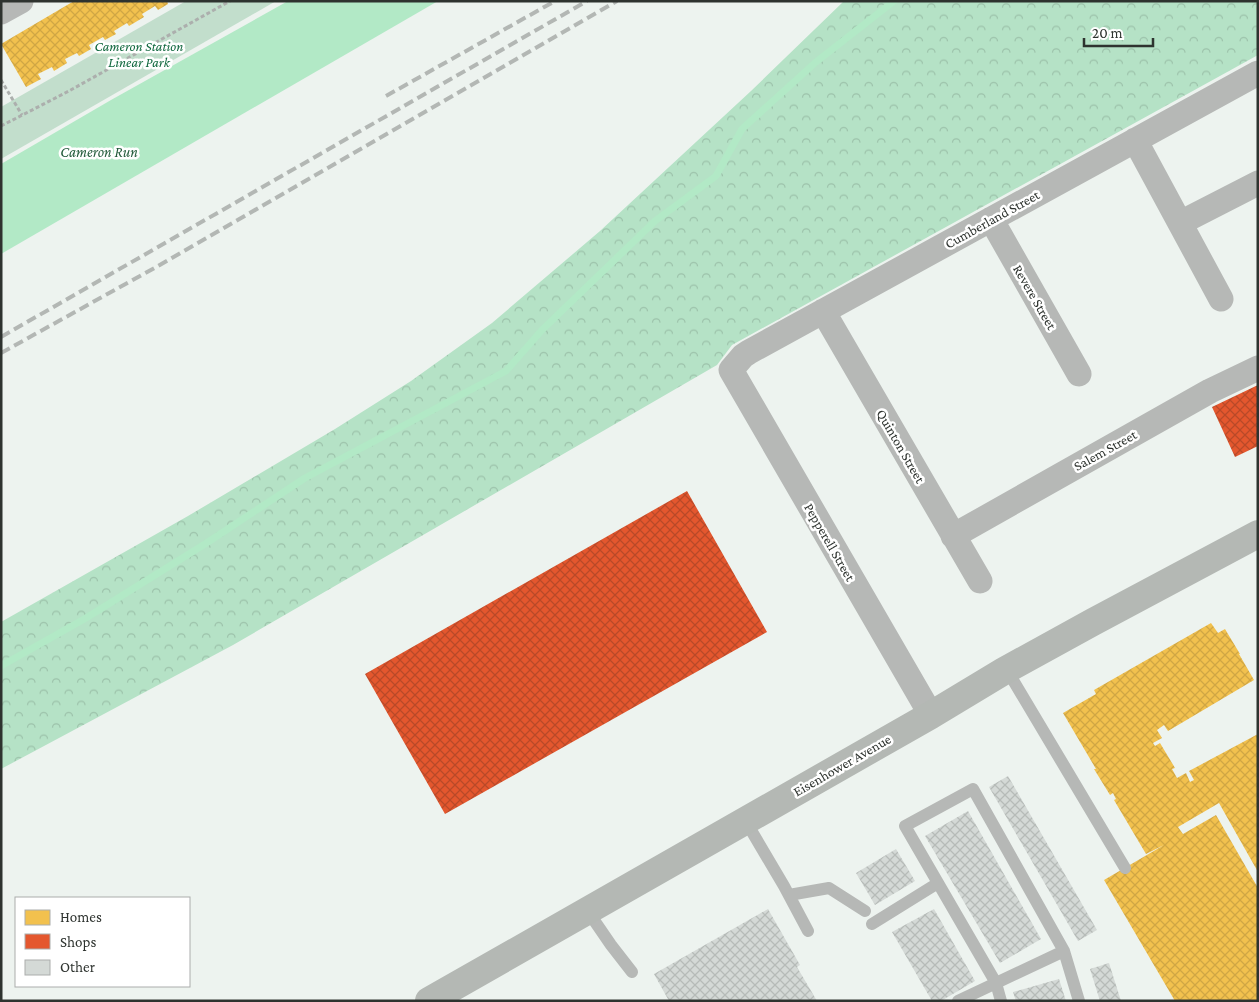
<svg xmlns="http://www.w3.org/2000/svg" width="1259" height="1002" font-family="'Crimson Pro',serif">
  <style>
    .green { fill: #c2decc }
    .forest { fill: url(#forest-crowns) }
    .water { fill: #b2e9c6 }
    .homes { fill: url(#homes-cross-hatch) }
    .shops { fill: url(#shops-cross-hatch) }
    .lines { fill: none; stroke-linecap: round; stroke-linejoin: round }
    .stream { stroke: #b2e9c6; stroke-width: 7 }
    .building { fill: url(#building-cross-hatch) }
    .path { stroke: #acafad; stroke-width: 3; stroke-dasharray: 4 2.5; stroke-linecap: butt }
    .service { stroke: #b6b8b6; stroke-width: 12 }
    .minor { stroke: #b6b8b6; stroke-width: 25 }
    .secondary { stroke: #b4b8b4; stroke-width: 28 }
    .rail { stroke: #b3b7b4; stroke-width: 4; stroke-dasharray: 10 5; stroke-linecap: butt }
    .labels { text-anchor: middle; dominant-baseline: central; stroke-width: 5; stroke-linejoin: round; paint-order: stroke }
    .park-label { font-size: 14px; font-style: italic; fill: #10683e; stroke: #fff }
    .street-label { font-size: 14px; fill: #2e332f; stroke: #fff }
    .water-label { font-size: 15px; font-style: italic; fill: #235b3b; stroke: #fff }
  </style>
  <defs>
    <pattern id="forest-crowns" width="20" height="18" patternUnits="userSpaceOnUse" patternTransform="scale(1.25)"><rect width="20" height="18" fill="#b5e2c6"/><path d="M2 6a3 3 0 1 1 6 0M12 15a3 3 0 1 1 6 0" fill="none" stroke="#9cc2aa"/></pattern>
    <pattern id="homes-cross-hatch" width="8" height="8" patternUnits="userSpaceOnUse" patternTransform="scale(1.25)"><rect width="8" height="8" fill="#f2c14e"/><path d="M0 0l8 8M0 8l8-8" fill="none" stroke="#d0a644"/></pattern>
    <pattern id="shops-cross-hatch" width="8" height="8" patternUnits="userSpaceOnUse" patternTransform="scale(1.25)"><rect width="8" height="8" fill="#e4572e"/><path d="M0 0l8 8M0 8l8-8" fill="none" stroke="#b94928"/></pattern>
    <pattern id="building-cross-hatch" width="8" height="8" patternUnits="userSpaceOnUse" patternTransform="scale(1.25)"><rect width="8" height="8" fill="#d4d9d6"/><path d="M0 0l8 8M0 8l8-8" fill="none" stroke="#b6bbb8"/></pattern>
  </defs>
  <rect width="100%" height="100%" fill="#edf3ef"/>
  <path class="green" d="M 186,1 L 276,1 L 1,159 L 1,107 Z"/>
  <path class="forest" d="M 844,1 L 1258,1 L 1258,55 L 732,345 L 717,365 L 233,645 L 1,769 L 1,622 L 188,516 L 335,429 L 411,381 L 492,323 L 600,231 L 751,91 Z"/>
  <path class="water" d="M 288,1 L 438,1 L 1,254 L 1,164 L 111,100 Z"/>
  <path class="homes" d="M 74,1 L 167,1 L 168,4 L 158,10 L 155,6 L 142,14 L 144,17 L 129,26 L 127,23 L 114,31 L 116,34 L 105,40 L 103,37 L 89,45 L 91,49 L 79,56 L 77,53 L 65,59 L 67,63 L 54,71 L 52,67 L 38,74 L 41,79 L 26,87 L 1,44 Z
    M 1211,623 L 1218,633 L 1225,629 L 1240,654 L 1239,654 L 1254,680 L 1168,731 L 1164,725 L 1157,730 L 1162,738 L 1153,743 L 1155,746 L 1160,743 L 1175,768 L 1172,769 L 1177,778 L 1186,773 L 1190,782 L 1194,780 L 1189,771 L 1258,734 L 1258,872 L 1219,803 L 1178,827 L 1183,834 L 1216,815 L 1258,888 L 1258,1001 L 1175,1001 L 1104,880 L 1164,845 L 1146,854 L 1114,800 L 1116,799 L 1113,793 L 1110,795 L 1094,769 L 1096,769 L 1063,713 L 1096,694 L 1094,690 Z"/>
  <path class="shops" d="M 1258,385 L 1258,446 L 1235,457 L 1212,407 Z
    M 687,491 L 767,632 L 445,814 L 365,674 Z"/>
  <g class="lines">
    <path class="stream" d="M 1,666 L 86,618 L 205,544 L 305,478 L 506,371 L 542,330 L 655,221 L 716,176 L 742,129 L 816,62 L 894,1"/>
  </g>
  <path class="building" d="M 1008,776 L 1097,930 L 1078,941 L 989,787 Z
    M 968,811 L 1041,939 L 1000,963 L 925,836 Z
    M 896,849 L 915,881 L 875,905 L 856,873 Z
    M 768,909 L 800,965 L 797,967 L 817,1001 L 669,1001 L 654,974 Z
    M 934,909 L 975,981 L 941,1001 L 932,1001 L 892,932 Z
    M 1109,963 L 1121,1001 L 1100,1001 L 1090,969 Z
    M 1059,979 L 1066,1001 L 1016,1001 L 1013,992 Z"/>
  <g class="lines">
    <path class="path" d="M 1,80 L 22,115
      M 1,126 L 69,91 L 230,1"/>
    <path class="service" d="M 1007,670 L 1125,868
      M 745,820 L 784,886 L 808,931
      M 789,895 L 829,888 L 865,911
      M 587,910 L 611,945 L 632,972
      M 872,924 L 938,883
      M 958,1001 L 1064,951
      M 1001,1001 L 996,983 L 905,826 L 973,789 L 1064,951 L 1079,1001"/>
    <path class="minor" d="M 1,12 L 21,1
      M 1135,140 L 1221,299
      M 991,219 L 1079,374
      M 1180,223 L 1258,183
      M 823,311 L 980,581
      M 953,536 L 1210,391 L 1258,368
      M 931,715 L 731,370 L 743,356 L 749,352 L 1258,73"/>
    <path class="secondary" d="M 429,1001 L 931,715 L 1004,671 L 1093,622 L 1258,534"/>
    <path class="rail" d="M 386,96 L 555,1
      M 1,337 L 587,1
      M 1,353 L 158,266 L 617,1"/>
  </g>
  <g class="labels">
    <g class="park-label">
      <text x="139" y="46">Cameron Station<tspan x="139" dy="16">Linear Park</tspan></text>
    </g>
    <g class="street-label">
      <text transform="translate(992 219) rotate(-29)">Cumberland Street</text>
      <text transform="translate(1035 297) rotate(60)">Revere Street</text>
      <text transform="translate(901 446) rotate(60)">Quinton Street</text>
      <text transform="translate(1105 450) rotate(-29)">Salem Street</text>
      <text transform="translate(830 542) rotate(60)">Pepperell Street</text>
      <text transform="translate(842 765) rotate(-30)">Eisenhower Avenue</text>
    </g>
    <g class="water-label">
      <text x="99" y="152">Cameron Run</text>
    </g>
  </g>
  <rect width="1259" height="1002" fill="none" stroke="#2e332f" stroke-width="5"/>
  <rect x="15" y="897" width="175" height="90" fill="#ffffff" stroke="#abadac"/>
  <rect x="25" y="910" width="25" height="15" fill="#f2c14e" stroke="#abadac"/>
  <text x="60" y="922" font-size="15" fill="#2e332f">Homes</text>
  <rect x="25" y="934" width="25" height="15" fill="#e4572e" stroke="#abadac"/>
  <text x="60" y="947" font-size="15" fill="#2e332f">Shops</text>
  <rect x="25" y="960" width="25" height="15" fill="#d4d9d6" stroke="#abadac"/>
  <text x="60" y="972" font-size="15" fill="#2e332f">Other</text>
  <path d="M1084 38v8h69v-8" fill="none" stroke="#2e332f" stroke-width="2.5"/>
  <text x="1092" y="38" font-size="15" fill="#2e332f" stroke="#ffffff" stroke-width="4" paint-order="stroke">20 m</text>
</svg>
